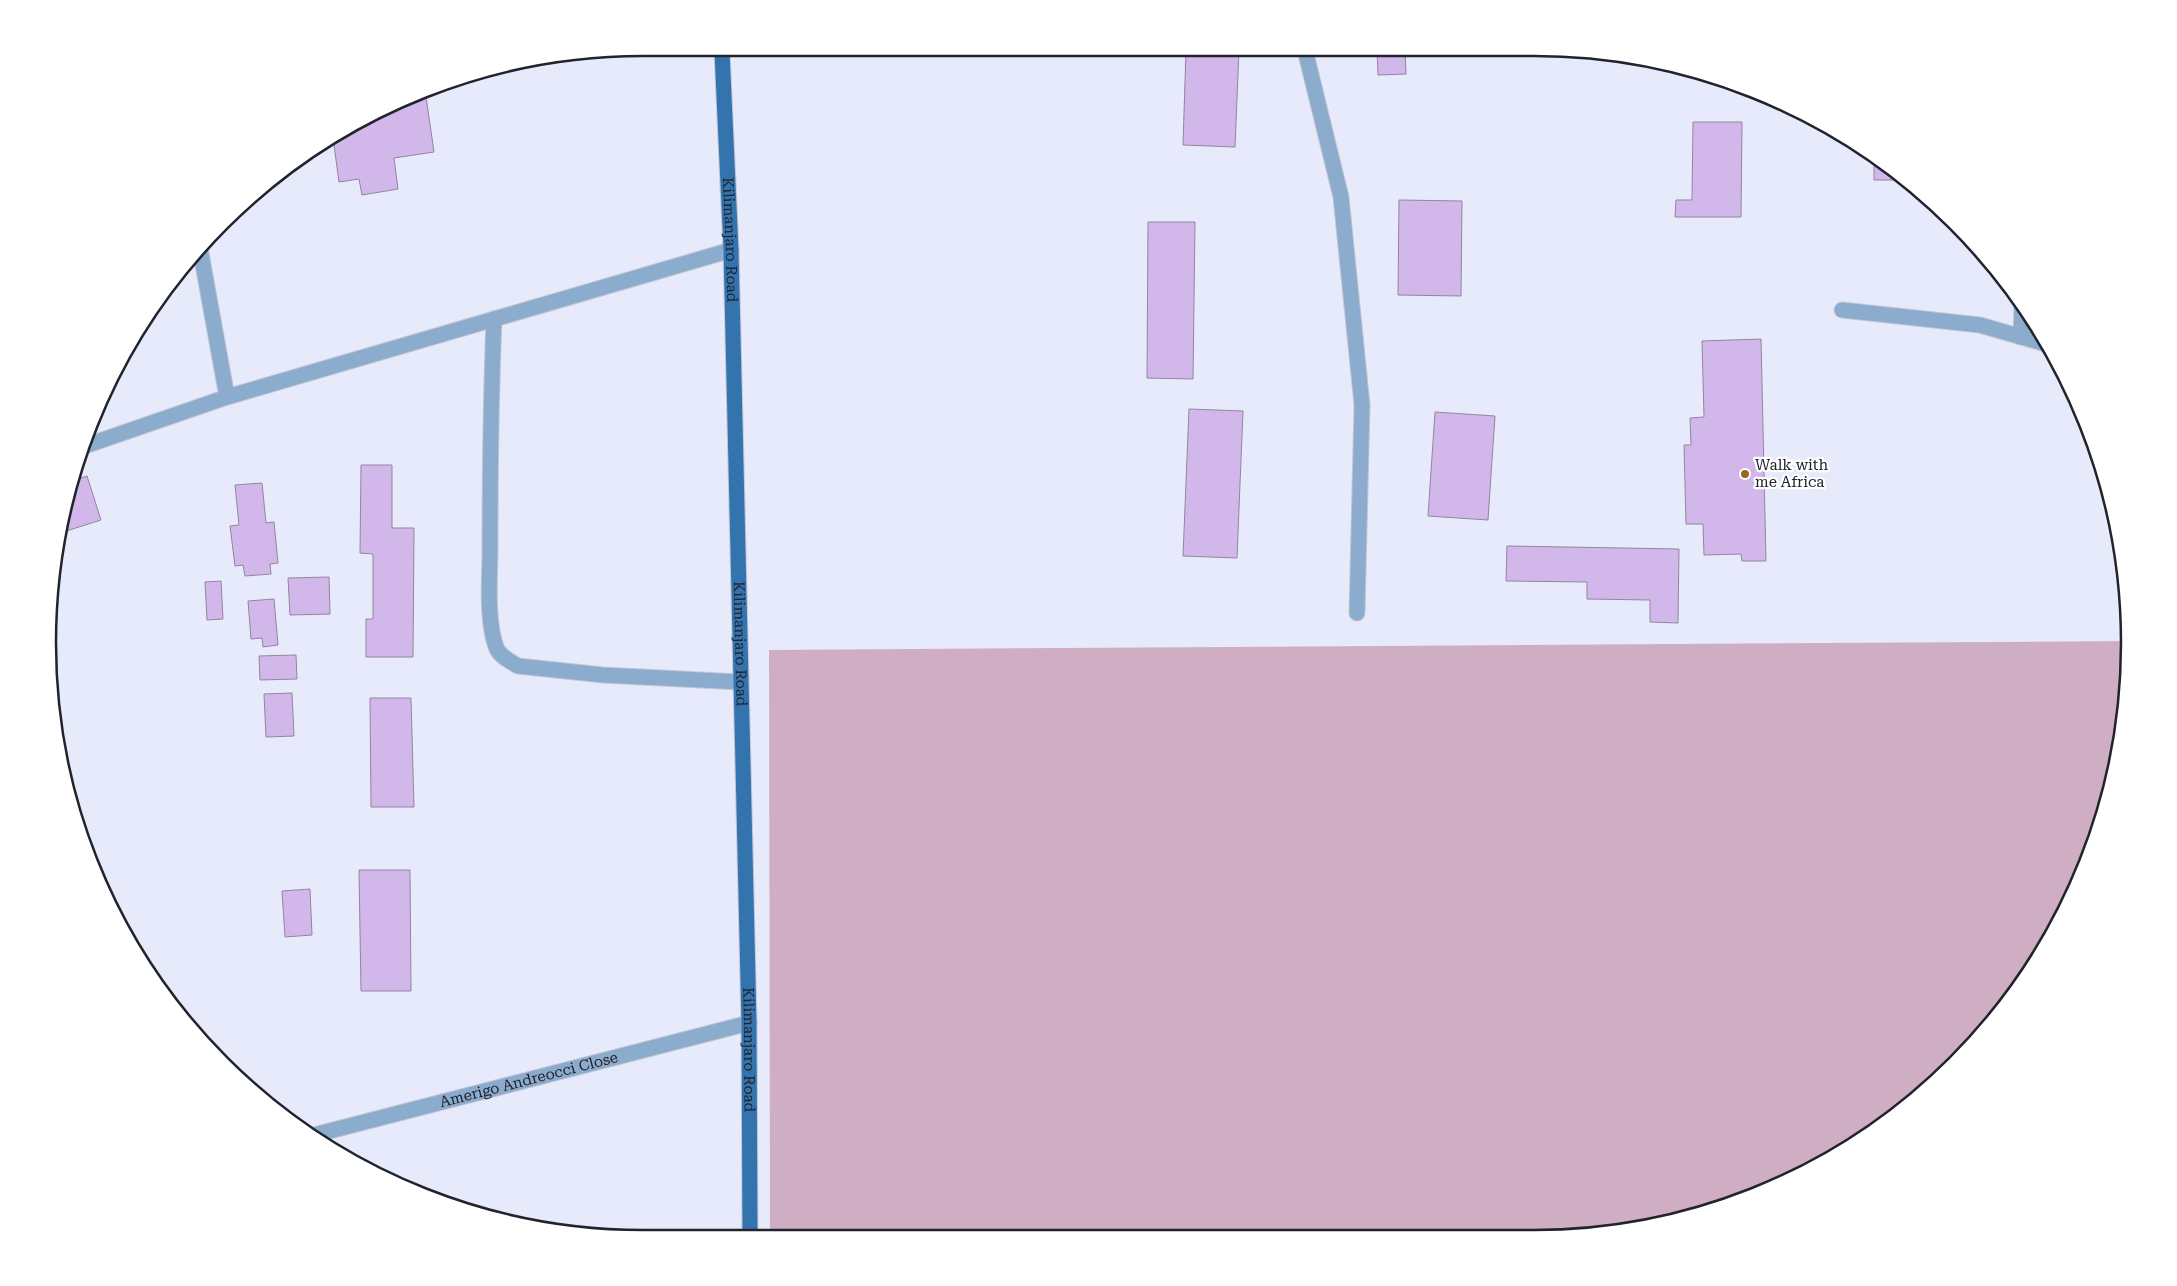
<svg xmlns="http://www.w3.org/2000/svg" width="2177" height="1286" font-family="'Roboto Serif',serif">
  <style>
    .green { fill: #cfaec4 }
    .building { fill: #d2b8ea; stroke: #92859e }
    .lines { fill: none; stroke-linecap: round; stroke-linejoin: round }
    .minor-casing { stroke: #c3c6d6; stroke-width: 17 }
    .major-casing { stroke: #c3c6d6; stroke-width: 17 }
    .minor { stroke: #8baccd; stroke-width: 15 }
    .major { stroke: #3374af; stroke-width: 15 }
    .poi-dot { fill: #9b641f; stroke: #fff; stroke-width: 2 }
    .labels { text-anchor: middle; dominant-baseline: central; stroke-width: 4.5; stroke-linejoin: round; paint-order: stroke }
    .street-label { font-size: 15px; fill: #21232d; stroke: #fff }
    .poi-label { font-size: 15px; fill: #21232d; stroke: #fff; text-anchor: start }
    .rim { fill: none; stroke: #21232d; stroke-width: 2.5 }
  </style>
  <rect width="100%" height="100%" fill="#e7eafb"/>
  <path class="green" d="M 2129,641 L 2118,759 L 2084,871 L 2029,974 L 1927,1091 L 1831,1159 L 1688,1218 L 1573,1237 L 770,1237 L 769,650 Z"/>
  <path class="building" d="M 1405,49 L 1406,74 L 1378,75 L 1377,50 Z
    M 1186,50 L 1239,50 L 1235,147 L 1183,145 Z
    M 425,90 L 434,152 L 394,158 L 398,189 L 362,195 L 359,179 L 339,182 L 333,138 L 379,109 Z
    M 1693,122 L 1742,122 L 1741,217 L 1675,217 L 1676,200 L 1692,200 Z
    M 1874,155 L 1904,180 L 1874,180 Z
    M 1399,200 L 1462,201 L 1461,296 L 1398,295 Z
    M 1148,222 L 1195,222 L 1193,379 L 1147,378 Z
    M 1761,339 L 1766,561 L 1742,561 L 1741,554 L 1704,555 L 1703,524 L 1686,524 L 1684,445 L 1691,445 L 1690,418 L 1704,417 L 1702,341 Z
    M 1189,409 L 1243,411 L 1237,558 L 1183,556 Z
    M 1435,412 L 1495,416 L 1488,520 L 1428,516 Z
    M 361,465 L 392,465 L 392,528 L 414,528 L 413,657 L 366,657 L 366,619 L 373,619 L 373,554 L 360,553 Z
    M 87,476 L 101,520 L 60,533 L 72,481 Z
    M 262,483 L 266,523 L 274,522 L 278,563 L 270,564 L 271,574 L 245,576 L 243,565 L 235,566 L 230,526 L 239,525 L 235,485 Z
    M 1507,546 L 1679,549 L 1678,623 L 1650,622 L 1650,600 L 1587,599 L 1587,582 L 1506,581 Z
    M 329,577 L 330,614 L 290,615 L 288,578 Z
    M 221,581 L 223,619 L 207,620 L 205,582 Z
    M 274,599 L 278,645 L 263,647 L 262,638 L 251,639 L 248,601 Z
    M 296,655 L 297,679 L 260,680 L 259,656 Z
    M 292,693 L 294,736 L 266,737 L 264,694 Z
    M 370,698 L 411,698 L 414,807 L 371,807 Z
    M 359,870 L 410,870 L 411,991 L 361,991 Z
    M 310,889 L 312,935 L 285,937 L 282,891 Z"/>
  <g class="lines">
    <g class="minor-casing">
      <g id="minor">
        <path d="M 1305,50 L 1341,197 L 1362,405 L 1357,613"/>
        <path d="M 200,248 L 227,397"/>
        <path d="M 1842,310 L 1980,325 L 2046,344"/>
        <path d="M 494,319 C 491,396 490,472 490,548 C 490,578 486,618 496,647 C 499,656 510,661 518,666 L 603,675 L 740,682"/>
        <path d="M 2021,337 L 2022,303"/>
        <path d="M 82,447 L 227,397 L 731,250"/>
        <path id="s1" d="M 310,1136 L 749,1023"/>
      </g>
    </g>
    <g class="major-casing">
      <g id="major">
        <path id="s2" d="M 722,52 L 731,250 L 749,1023 L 750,1237"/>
      </g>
    </g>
    <use href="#minor" class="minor"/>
    <use href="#major" class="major"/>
  </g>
  <circle class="poi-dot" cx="1745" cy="474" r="5"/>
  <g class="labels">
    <g class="street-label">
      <text stroke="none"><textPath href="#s2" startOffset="188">Kilimanjaro Road</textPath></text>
      <text stroke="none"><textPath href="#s2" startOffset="592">Kilimanjaro Road</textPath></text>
      <text stroke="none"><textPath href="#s2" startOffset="998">Kilimanjaro Road</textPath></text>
      <text stroke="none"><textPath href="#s1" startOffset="226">Amerigo Andreocci Close</textPath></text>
    </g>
    <g class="poi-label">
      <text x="1755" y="465">Walk with<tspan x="1755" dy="17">me Africa</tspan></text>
    </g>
  </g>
  <path d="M0 0H2177V1286H0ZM643 56H1534A587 587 0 0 1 2121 643V643A587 587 0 0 1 1534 1230H643A587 587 0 0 1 56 643V643A587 587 0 0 1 643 56Z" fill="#fff" fill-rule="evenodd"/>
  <path class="rim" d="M643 56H1534A587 587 0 0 1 2121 643V643A587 587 0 0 1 1534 1230H643A587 587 0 0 1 56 643V643A587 587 0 0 1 643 56Z"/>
</svg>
